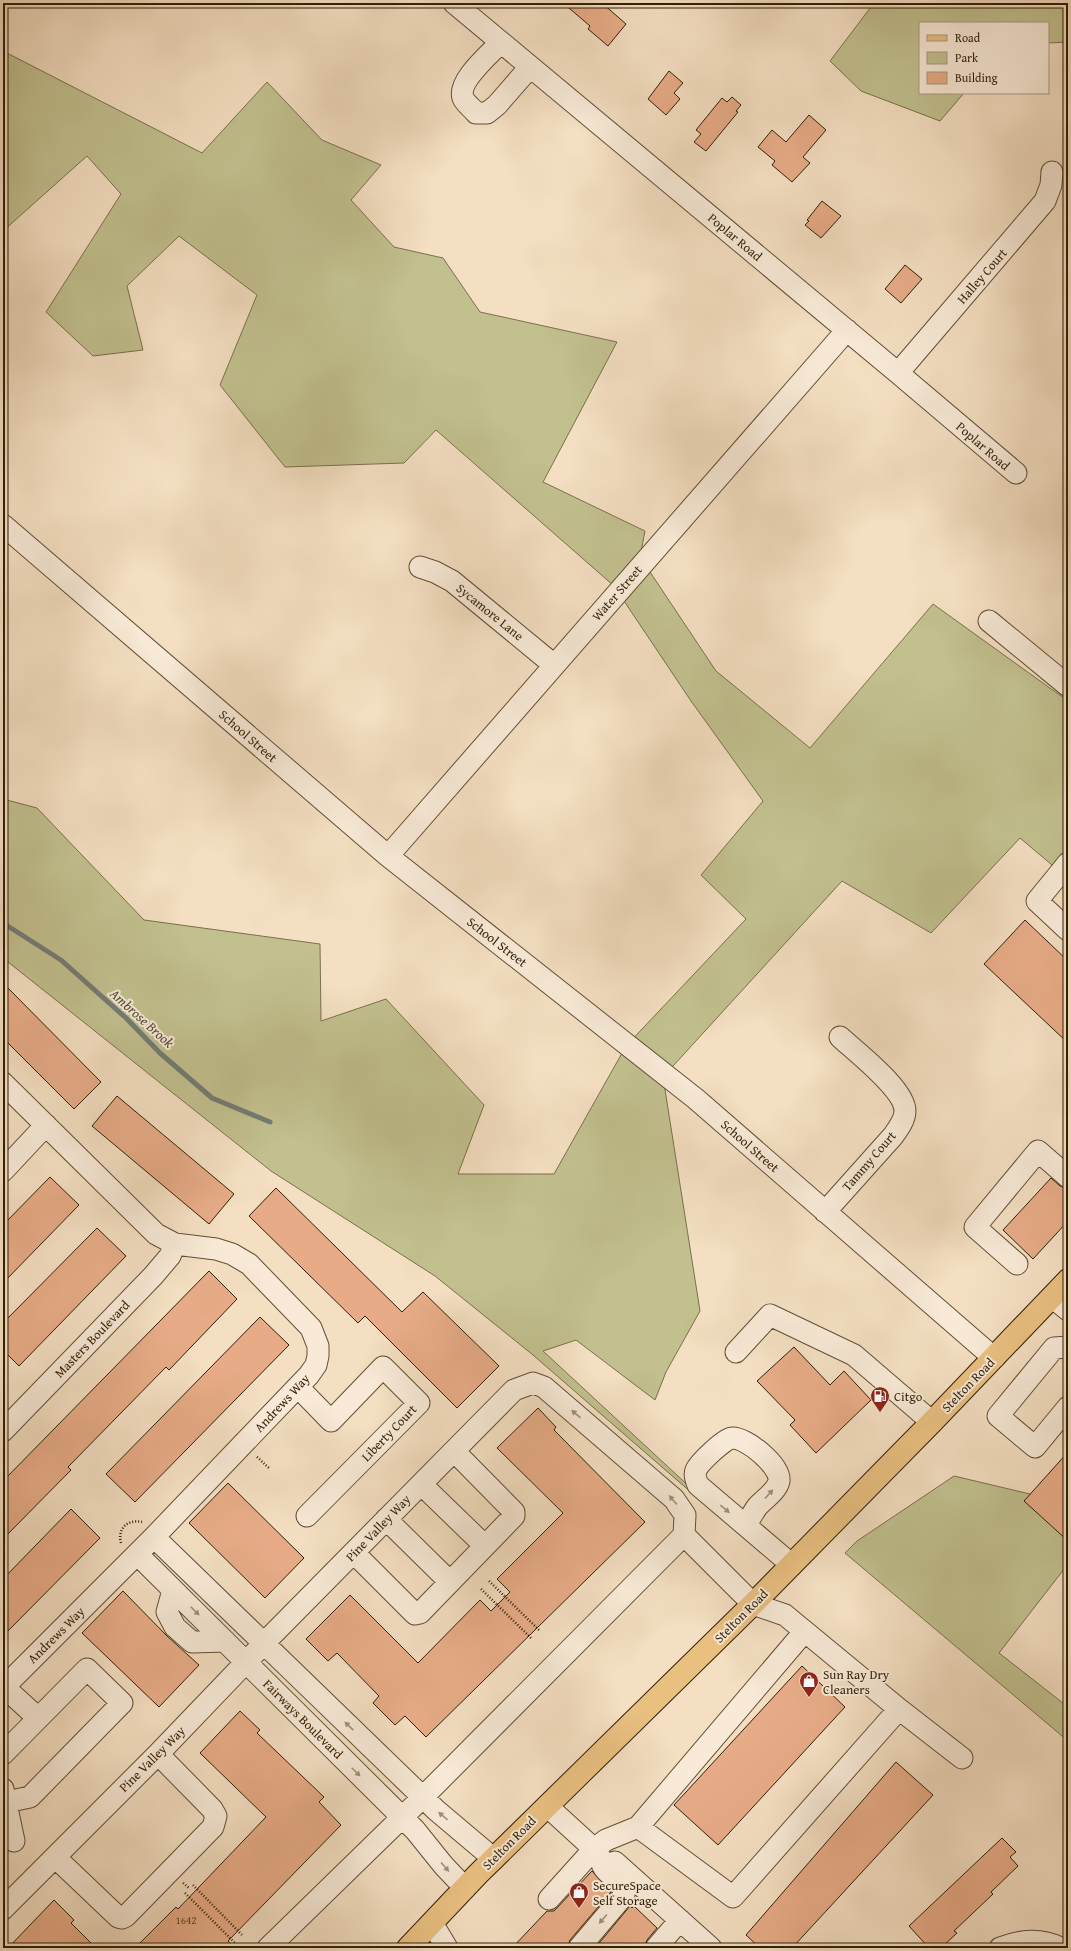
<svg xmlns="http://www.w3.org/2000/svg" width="1071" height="1951" font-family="'Gentium Book Plus',serif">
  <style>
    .green { fill: #c2c08f; stroke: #7a704b }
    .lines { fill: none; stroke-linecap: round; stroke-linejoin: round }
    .stream { stroke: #737c74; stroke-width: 5 }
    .building { fill: #e7ac87; stroke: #311f07 }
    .minor-casing { stroke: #624f36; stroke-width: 23 }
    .major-casing { stroke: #311f07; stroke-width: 24 }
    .path { stroke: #311f07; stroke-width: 2.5; stroke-dasharray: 1 2; stroke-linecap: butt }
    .minor { stroke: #f8ead7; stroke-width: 21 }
    .major { stroke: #eac081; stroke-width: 22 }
    .oneway { fill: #9e8f79 }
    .labels { text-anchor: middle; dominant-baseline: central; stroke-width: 4; stroke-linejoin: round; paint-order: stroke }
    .number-label { font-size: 11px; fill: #5e4227 }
    .street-label { font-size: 13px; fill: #311f07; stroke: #f8ead7 }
    .poi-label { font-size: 13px; fill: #311f07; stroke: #f8ead7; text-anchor: start }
    .water-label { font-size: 14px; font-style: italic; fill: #524e3d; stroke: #f8ead7 }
  </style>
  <rect width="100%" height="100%" fill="#f4dfc2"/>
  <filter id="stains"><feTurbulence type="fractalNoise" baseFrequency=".005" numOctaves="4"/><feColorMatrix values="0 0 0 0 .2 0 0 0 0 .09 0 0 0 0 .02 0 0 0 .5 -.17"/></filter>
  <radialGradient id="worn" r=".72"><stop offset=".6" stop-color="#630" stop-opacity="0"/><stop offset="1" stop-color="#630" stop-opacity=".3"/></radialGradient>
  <path class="green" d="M 874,3 L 1068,3 L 1068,42 L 1048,43 L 1048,23 L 920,23 L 920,93 L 964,93 L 940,121 L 861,91 L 830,61 Z
    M 3,51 L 202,153 L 267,82 L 322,140 L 381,165 L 351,200 L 394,247 L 443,258 L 480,312 L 617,342 L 543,482 L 645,531 L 640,557 L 716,671 L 810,748 L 933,604 L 1068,701 L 1068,873 L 1065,876 L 1020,838 L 931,933 L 842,881 L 663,1077 L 700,1311 L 666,1372 L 655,1400 L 576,1340 L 543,1351 L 761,1553 L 533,1355 L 435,1276 L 271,1171 L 3,958 L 3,799 L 37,808 L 144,920 L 320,944 L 321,1021 L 386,999 L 484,1105 L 458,1174 L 554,1174 L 626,1046 L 746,919 L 701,875 L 763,801 L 691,701 L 614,586 L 436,430 L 404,463 L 285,467 L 220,385 L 257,295 L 179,236 L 127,286 L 143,350 L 93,356 L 46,312 L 121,194 L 87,156 L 3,231 Z
    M 954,1476 L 1051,1499 L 1068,1491 L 1068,1564 L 999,1653 L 1068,1707 L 1068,1741 L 845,1553 L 857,1541 Z"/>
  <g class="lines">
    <path class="stream" d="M 3,923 L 61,960 L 126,1018 L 160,1053 L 212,1098 L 270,1122"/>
  </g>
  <path class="building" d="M 563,3 L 602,3 L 626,24 L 608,46 L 588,29 L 590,26 Z
    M 669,71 L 683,83 L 674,93 L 680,99 L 666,115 L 648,99 Z
    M 732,97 L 741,105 L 736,111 L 738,112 L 706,151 L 694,142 L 701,134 L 696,130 L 722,98 L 727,102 Z
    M 809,115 L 826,130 L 803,157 L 810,163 L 792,182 L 772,165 L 775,161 L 758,147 L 772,130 L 786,142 Z
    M 822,201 L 841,216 L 821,238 L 805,225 L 809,221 L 807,220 Z
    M 905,265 L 922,279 L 901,303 L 885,289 Z
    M 1025,920 L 1068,961 L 1068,1043 L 984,964 Z
    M 3,983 L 101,1082 L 74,1109 L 3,1038 Z
    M 117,1096 L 234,1194 L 209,1224 L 92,1126 Z
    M 50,1177 L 79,1205 L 3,1283 L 3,1225 Z
    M 1051,1178 L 1060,1186 L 1068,1189 L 1068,1221 L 1033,1259 L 1003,1230 Z
    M 276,1188 L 402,1312 L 423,1292 L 499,1366 L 457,1408 L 365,1316 L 358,1323 L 249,1216 Z
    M 97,1228 L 126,1256 L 19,1366 L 3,1350 L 3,1323 Z
    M 209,1271 L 237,1299 L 169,1370 L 166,1367 L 68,1467 L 71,1470 L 3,1539 L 3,1481 Z
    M 260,1317 L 289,1345 L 135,1502 L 106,1474 Z
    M 794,1347 L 830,1385 L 844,1371 L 871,1400 L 816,1453 L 790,1425 L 795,1420 L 757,1381 Z
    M 538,1408 L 556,1427 L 554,1430 L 645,1522 L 426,1737 L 405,1716 L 395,1725 L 373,1703 L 379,1696 L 337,1653 L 328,1661 L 306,1639 L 350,1595 L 418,1663 L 480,1600 L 491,1611 L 510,1592 L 497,1579 L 563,1513 L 497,1448 Z
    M 1068,1452 L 1068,1541 L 1024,1501 Z
    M 228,1483 L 304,1558 L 265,1598 L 189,1523 Z
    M 71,1509 L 100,1538 L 3,1636 L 3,1579 Z
    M 123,1591 L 167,1636 L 199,1665 L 159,1707 L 82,1633 Z
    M 802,1666 L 845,1707 L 718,1845 L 674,1805 Z
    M 240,1711 L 260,1730 L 257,1733 L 324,1797 L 319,1802 L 341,1825 L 228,1941 L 236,1948 L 135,1948 L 176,1907 L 178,1909 L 266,1817 L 200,1753 Z
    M 896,1762 L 933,1795 L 792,1948 L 760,1948 L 746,1935 Z
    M 1002,1838 L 1016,1852 L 1010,1857 L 1018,1866 L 991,1892 L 993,1894 L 954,1931 L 957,1933 L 941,1948 L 929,1948 L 909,1926 Z
    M 592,1871 L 611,1892 L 570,1940 L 567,1948 L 512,1948 L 547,1911 L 554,1911 Z
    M 54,1900 L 74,1920 L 71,1923 L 96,1948 L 8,1948 Z
    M 630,1906 L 632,1908 L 634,1906 L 657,1928 L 647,1940 L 644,1948 L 595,1948 Z"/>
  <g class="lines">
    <g class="minor-casing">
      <path id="minor" d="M 454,3 L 898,373 L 1016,473
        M 501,42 C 490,54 457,81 463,98 C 465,103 472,108 476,113 L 487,113 L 497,105 L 530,67
        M 898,373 L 1045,201 L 1051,185 L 1052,172
        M 3,525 L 388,856 L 696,1099 L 994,1358
        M 420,567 L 435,572 L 452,581 L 554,665
        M 989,621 L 1068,686
        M 388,856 L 847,330
        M 1068,863 L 1037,901 L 1068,930
        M 3,1083 L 156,1234 L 175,1244 L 216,1249 L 232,1254 L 249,1264 L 311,1328 L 318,1346 L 318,1356 L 316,1365 L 309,1375 L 154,1537 L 3,1688
        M 3,1171 L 46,1125
        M 825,1212 L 893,1136 C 898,1129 905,1120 905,1111 C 905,1089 856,1052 840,1037
        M 1017,1264 L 975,1227 L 1038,1151 L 1068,1177
        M 1052,1297 L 1068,1310
        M 1068,1347 L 1054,1348 L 998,1416 L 1035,1447 L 1068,1407
        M 736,1352 L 770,1315 L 854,1355 L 932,1422
        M 298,1387 L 331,1421 L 383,1367 L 419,1403 L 307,1516
        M 3,1431 L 153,1276 L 170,1256 L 175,1244
        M 421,1484 L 485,1546
        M 386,1519 L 450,1582
        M 746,1526 C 749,1519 753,1513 757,1507 C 763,1500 777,1491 779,1481 C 781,1466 746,1437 732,1438 C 725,1438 699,1463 696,1470 C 694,1475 696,1480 698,1485 L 792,1565
        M 154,1537 L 436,1810 L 494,1859
        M 354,1553 L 415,1614 L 420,1613 L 514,1516 L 514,1512 L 454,1451
        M 137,1554 L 415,1830 L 444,1866 L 465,1888
        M 173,1590 L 167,1612 L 175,1627 L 192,1642 L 225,1641
        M 4,1687 L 38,1718
        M 3,1754 L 87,1669 L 122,1703 L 30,1797 L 6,1802
        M 3,1789 L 14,1841
        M 547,1806 L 594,1849 L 606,1840 L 638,1827 L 733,1897 L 899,1709
        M 638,1827 L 804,1632
        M 55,1857 L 118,1917 L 122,1918 L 126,1916 L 213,1827 L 216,1816 L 212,1809 L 158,1754
        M 615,1862 L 711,1948
        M 549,1899 L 594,1849 C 604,1858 599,1861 604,1868 C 612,1879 623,1880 624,1895 L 579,1948
        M 3,1909 L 158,1754 L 273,1634 L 514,1390 L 533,1383 L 544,1387 L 674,1499 L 685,1515 L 684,1535 L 753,1604 L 785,1615 L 899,1709 L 962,1758
        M 432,1923 L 447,1948
        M 268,1948 L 423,1797 L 684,1535
        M 656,1948 L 680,1920
        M 1000,1948 C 1021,1940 1040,1938 1061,1948"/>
    </g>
    <g class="major-casing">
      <path id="major" d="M 408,1948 L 478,1874 L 753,1604 L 932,1422 L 1068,1280"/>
    </g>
    <path class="path" d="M 257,1457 L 269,1468
      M 121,1543 C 117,1528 128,1519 142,1522
      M 489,1581 L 540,1631
      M 481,1589 L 532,1639
      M 183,1883 L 189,1888
      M 193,1885 L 242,1935
      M 185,1893 L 235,1943"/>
    <use href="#minor" class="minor"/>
    <use href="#major" class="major"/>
  </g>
  <defs><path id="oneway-solid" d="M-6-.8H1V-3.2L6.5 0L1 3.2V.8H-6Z"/></defs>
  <g class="oneway">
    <use href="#oneway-solid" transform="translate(576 1414) rotate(-139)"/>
    <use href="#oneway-solid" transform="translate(769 1494) rotate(-48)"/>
    <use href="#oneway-solid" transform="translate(673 1500) rotate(-131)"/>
    <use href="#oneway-solid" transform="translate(725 1509) rotate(40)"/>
    <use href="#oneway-solid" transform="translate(195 1611) rotate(45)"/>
    <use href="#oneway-solid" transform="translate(349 1726) rotate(-136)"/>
    <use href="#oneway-solid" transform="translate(356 1772) rotate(45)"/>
    <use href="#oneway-solid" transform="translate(443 1816) rotate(-140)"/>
    <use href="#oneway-solid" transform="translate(445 1867) rotate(49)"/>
    <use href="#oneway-solid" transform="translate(603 1919) rotate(131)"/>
  </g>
  <defs>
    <g id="fuel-pin" transform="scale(1)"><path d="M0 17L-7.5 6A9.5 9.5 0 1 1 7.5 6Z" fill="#8f2418" stroke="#f8ead7"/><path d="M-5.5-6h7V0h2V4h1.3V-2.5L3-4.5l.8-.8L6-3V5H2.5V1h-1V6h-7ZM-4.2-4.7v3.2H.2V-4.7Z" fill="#fff"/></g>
    <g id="shop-pin" transform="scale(1)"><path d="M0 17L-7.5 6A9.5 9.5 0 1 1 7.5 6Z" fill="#8f2418" stroke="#f8ead7"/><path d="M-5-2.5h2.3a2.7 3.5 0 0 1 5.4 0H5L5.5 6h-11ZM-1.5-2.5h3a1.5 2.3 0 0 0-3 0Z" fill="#fff"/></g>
  </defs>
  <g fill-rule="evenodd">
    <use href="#fuel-pin" x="880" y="1396"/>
    <use href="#shop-pin" x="809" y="1681"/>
    <use href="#shop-pin" x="579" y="1892"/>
  </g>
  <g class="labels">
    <g class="number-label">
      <text x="186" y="1920">1642</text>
    </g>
    <g class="street-label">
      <text transform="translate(735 237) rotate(40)">Poplar Road</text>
      <text transform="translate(982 276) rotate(-49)">Halley Court</text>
      <text transform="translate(983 446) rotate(41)">Poplar Road</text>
      <text transform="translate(617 593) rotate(-49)">Water Street</text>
      <text transform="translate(490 612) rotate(39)">Sycamore Lane</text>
      <text transform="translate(248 736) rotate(41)">School Street</text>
      <text transform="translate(497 942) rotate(38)">School Street</text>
      <text transform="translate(750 1146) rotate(41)">School Street</text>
      <text transform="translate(869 1161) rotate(-49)">Tammy Court</text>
      <text transform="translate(92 1339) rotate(-46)">Masters Boulevard</text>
      <text transform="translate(968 1385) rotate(-46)">Stelton Road</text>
      <text transform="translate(282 1403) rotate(-47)">Andrews Way</text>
      <text transform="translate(389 1433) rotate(-46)">Liberty Court</text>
      <text transform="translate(378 1528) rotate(-46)">Pine Valley Way</text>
      <text transform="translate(741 1616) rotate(-45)">Stelton Road</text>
      <text transform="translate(56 1635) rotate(-45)">Andrews Way</text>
      <text transform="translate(303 1719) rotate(45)">Fairways Boulevard</text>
      <text transform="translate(152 1759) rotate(-45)">Pine Valley Way</text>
      <text transform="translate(509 1843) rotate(-45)">Stelton Road</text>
    </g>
    <g class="poi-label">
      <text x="894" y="1396">Citgo</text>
      <text x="823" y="1674">Sun Ray Dry<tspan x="823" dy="15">Cleaners</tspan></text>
      <text x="593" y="1885">SecureSpace<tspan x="593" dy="15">Self Storage</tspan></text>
    </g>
    <g class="water-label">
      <text transform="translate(142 1018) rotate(42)">Ambrose Brook</text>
    </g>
  </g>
  <rect width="1071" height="1951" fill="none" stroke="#f4dfc2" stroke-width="16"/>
  <rect x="4" y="4" width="1063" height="1943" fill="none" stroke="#311f07" stroke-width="2"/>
  <rect x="8" y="8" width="1055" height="1935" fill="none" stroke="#311f07"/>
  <rect x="919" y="22" width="130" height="72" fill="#f8ead7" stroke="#a89984"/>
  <rect x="927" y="35" width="20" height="6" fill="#eac081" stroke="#a89984"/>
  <text x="955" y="42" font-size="12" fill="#311f07">Road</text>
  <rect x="927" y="52" width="20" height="12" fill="#c2c08f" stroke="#a89984"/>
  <text x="955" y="62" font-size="12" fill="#311f07">Park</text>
  <rect x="927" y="72" width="20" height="12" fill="#e7ac87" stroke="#a89984"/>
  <text x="955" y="82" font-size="12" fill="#311f07">Building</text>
  <rect width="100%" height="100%" filter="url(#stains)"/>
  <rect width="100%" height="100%" fill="url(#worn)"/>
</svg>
